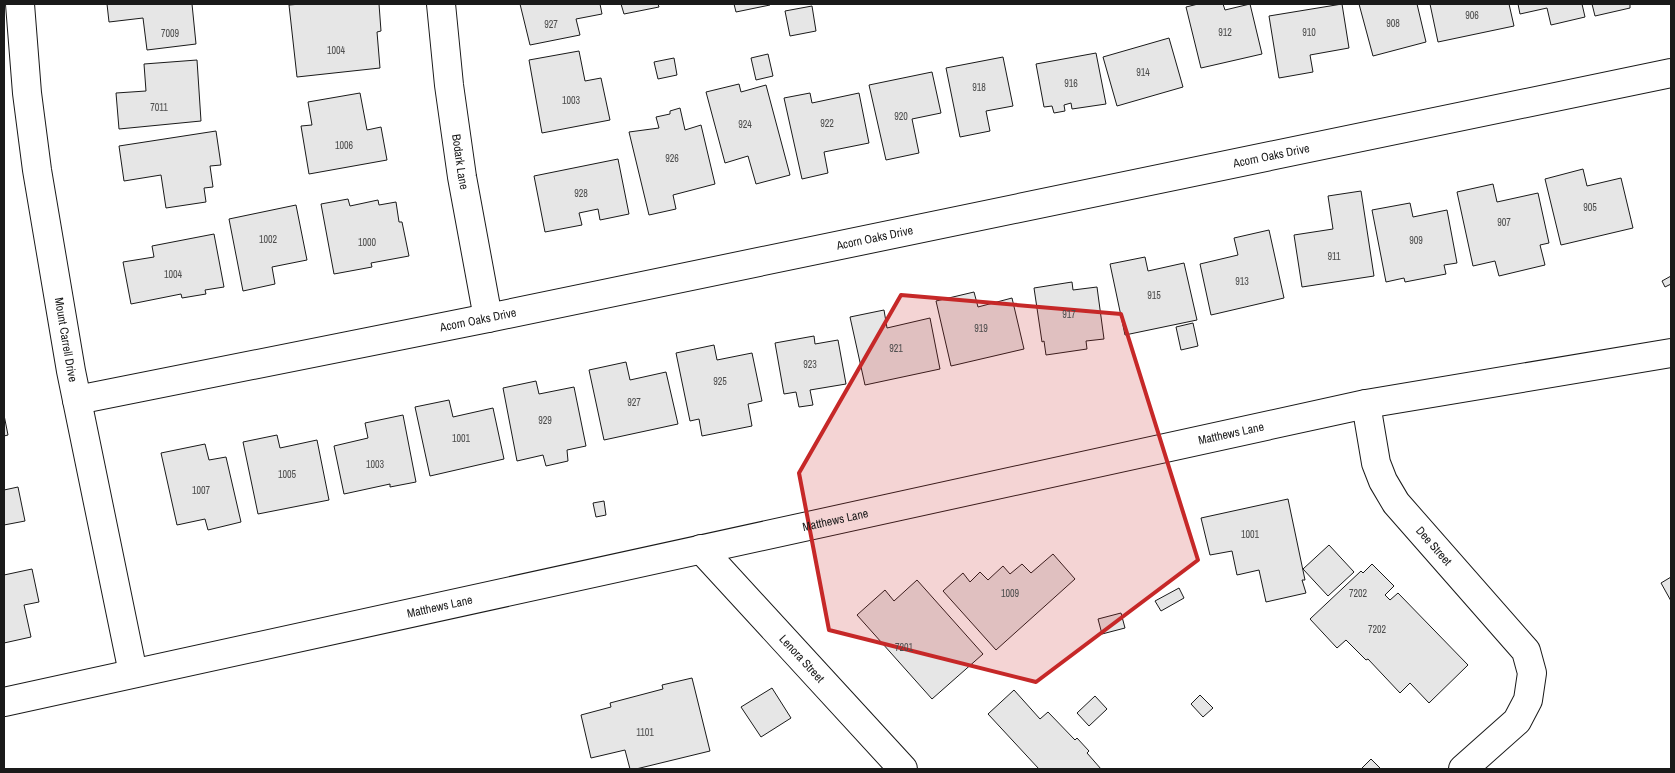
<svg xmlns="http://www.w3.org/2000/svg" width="1675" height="773" font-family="'Archivo Narrow',sans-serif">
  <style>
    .building { fill: #e6e6e6; stroke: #1a1a1a }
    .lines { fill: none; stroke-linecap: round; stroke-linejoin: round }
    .minor-casing { stroke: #1a1a1a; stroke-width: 30 }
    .minor { stroke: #fff; stroke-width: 28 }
    .marked { fill: #c62828; fill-opacity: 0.2; stroke: #c62828; stroke-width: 4; stroke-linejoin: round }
    .labels { text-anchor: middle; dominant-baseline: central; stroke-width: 4; stroke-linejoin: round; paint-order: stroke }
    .number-label { font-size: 10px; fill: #4d4d4d }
    .street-label { font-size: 12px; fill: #1a1a1a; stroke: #fff }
  </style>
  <rect width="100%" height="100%" fill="#fff"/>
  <path class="building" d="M 107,4 L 192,4 L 196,44 L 147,50 L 143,18 L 109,22 Z
    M 301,4 L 379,4 L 381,31 L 377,32 L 380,68 L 297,77 L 289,5 Z
    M 520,4 L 600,4 L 602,14 L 576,19 L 580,35 L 530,45 Z
    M 621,4 L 658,4 L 659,7 L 624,14 Z
    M 734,4 L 769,4 L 770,5 L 736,12 Z
    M 1198,4 L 1223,4 L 1225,10 L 1250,4 L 1262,54 L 1201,68 L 1186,7 Z
    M 1342,4 L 1349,48 L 1310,55 L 1313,72 L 1279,78 L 1269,16 Z
    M 1359,4 L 1417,4 L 1426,42 L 1373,56 Z
    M 1430,4 L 1509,4 L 1514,26 L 1438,42 Z
    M 1518,4 L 1582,4 L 1585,17 L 1551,25 L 1547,8 L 1520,14 Z
    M 1592,4 L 1630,4 L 1630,8 L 1595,16 Z
    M 812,6 L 816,31 L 790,36 L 785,11 Z
    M 1169,38 L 1183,87 L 1117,106 L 1103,57 Z
    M 579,51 L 585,81 L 601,78 L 610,120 L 542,133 L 529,60 Z
    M 1096,53 L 1106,104 L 1072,109 L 1071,103 L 1064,105 L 1065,111 L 1054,113 L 1052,106 L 1044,107 L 1036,64 Z
    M 768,54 L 773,76 L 756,80 L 751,58 Z
    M 1003,57 L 1013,106 L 986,111 L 990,131 L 960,137 L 946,68 Z
    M 674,58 L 677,75 L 658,79 L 654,62 Z
    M 197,60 L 201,121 L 119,129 L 116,93 L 146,91 L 144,64 Z
    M 932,72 L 941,113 L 912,119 L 919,153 L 886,160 L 869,85 Z
    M 739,84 L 741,92 L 766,85 L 790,175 L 756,184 L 748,156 L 725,163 L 706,92 Z
    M 360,93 L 367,130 L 381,127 L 387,160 L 309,174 L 301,126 L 312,125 L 308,102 Z
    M 810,93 L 812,103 L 859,93 L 869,143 L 824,152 L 828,173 L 802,179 L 784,98 Z
    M 680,108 L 685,130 L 701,125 L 715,184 L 673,195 L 676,209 L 649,215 L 629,132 L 659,128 L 656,117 L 670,114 L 670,111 Z
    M 216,131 L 221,165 L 210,166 L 213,187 L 204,188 L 206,202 L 166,208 L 161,175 L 124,181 L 119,146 Z
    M 618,159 L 629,214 L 600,220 L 598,209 L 579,213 L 582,225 L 545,232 L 534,176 Z
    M 1583,169 L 1587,186 L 1621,178 L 1633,228 L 1561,245 L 1545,179 Z
    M 1493,184 L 1497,202 L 1538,193 L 1549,243 L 1540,245 L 1545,265 L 1499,276 L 1495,261 L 1473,266 L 1457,192 Z
    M 1361,191 L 1374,276 L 1302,287 L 1294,235 L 1333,229 L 1328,196 Z
    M 348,199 L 350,206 L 378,200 L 379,205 L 396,202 L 399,222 L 402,222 L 409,256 L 371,263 L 372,267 L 334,274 L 321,204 Z
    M 1410,203 L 1413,217 L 1447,210 L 1457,263 L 1444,265 L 1446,274 L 1405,282 L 1404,278 L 1386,282 L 1372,210 Z
    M 296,205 L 307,260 L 272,267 L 275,284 L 243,291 L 229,219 Z
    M 1269,230 L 1284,298 L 1211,315 L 1200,264 L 1238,255 L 1234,238 Z
    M 214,234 L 224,287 L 205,290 L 206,294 L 182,298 L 181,294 L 131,304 L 123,262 L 154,257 L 152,246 Z
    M 1145,257 L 1148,271 L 1184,263 L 1197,320 L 1125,335 L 1110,264 Z
    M 1671,276 L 1671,284 L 1665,287 L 1662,281 Z
    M 1072,282 L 1073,290 L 1097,287 L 1104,339 L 1086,341 L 1087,349 L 1046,355 L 1044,341 L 1042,342 L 1034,288 Z
    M 974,292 L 978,307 L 1012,298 L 1024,349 L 951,366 L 936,301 Z
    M 884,310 L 887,328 L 930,318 L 940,369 L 865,385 L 850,317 Z
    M 1193,323 L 1198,346 L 1181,350 L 1176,327 Z
    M 814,336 L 815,344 L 838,340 L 846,384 L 810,390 L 813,405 L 799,407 L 796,392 L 784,394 L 775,343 Z
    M 714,345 L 717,360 L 752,353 L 762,401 L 748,404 L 752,426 L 702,436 L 699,419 L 690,421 L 676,353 Z
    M 626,362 L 630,380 L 666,372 L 678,424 L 604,440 L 589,370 Z
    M 536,381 L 539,394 L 574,387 L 586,446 L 567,450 L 568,461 L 546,466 L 543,455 L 517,461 L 503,388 Z
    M 449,400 L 453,417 L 493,408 L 504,459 L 430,476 L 415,407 Z
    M 4,415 L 8,435 L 4,436 Z
    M 403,415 L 416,482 L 390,487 L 390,484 L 344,494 L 334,446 L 368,438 L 365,423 Z
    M 277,435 L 280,448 L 317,440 L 329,500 L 258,514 L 243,442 Z
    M 205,444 L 209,460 L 226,457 L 241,522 L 208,530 L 205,519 L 177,525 L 161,453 Z
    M 18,487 L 25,521 L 4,525 L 4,490 Z
    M 1288,499 L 1305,580 L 1302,580 L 1306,593 L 1266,602 L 1259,570 L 1237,575 L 1232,551 L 1210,555 L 1201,518 Z
    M 604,501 L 606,515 L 596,517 L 593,503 Z
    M 1329,545 L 1354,572 L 1328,596 L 1303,569 Z
    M 1053,554 L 1075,579 L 996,650 L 943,591 L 963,573 L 970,582 L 980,572 L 988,580 L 1003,566 L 1010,574 L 1022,564 L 1031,573 Z
    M 1372,564 L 1394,586 L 1385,595 L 1390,600 L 1398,593 L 1468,665 L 1429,703 L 1410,683 L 1400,693 L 1368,659 L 1366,660 L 1346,640 L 1337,648 L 1310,619 L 1361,571 L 1363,573 Z
    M 32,569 L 39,602 L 24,605 L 31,637 L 4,643 L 4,575 Z
    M 1671,577 L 1671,601 L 1661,583 Z
    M 917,580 L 983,654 L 932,699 L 857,615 L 885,590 L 894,601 Z
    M 1179,588 L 1184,598 L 1161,611 L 1155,601 Z
    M 1121,613 L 1125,628 L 1102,634 L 1098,619 Z
    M 692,678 L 710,751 L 636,769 L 630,769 L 625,750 L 591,758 L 581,715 L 611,707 L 610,703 L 663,689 L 662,685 Z
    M 772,688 L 791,718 L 761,737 L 741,707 Z
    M 1014,690 L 1040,719 L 1048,712 L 1075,740 L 1077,738 L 1089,751 L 1087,753 L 1101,769 L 1039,769 L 988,714 Z
    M 1200,695 L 1213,708 L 1203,717 L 1191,704 Z
    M 1095,696 L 1107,709 L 1089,726 L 1077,713 Z
    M 1371,759 L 1381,769 L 1361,769 Z"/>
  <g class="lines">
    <g class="minor-casing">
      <g id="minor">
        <path id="s1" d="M 20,4 L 27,93 L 37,170 L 71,371 L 133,673"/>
        <path id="s2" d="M 441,4 L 449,85 L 462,177 L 488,318"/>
        <path id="s3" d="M 77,400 L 488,318 L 1671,73"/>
        <path id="s4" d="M 1366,404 L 1376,463 L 1383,481 L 1396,503 L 1526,651 L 1532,673 L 1528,700 L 1517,721 L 1463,769"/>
        <path id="s5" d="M 701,549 L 903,769"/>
        <path id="s6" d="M 4,702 L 1366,404 L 1671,353"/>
      </g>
    </g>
    <use href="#minor" class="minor"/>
  </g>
  <path class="marked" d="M 901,295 L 1121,314 L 1198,560 L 1036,682 L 829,630 L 799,473 Z"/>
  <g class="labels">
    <g class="number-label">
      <text x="1472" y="15">906</text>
      <text x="1393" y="23">908</text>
      <text x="551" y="24">927</text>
      <text x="1225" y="32">912</text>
      <text x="1309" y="32">910</text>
      <text x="170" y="33">7009</text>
      <text x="336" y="50">1004</text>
      <text x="1143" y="72">914</text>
      <text x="1071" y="83">916</text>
      <text x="979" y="87">918</text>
      <text x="571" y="100">1003</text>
      <text x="159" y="107">7011</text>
      <text x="901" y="116">920</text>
      <text x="827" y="123">922</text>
      <text x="745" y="124">924</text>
      <text x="344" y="145">1006</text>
      <text x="672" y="158">926</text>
      <text x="581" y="193">928</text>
      <text x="1590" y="207">905</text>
      <text x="1504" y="222">907</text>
      <text x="268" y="239">1002</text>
      <text x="1416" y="240">909</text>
      <text x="367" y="242">1000</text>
      <text x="1334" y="256">911</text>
      <text x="173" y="274">1004</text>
      <text x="1242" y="281">913</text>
      <text x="1154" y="295">915</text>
      <text x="1069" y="314">917</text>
      <text x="981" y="328">919</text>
      <text x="896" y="348">921</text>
      <text x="810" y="364">923</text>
      <text x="720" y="381">925</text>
      <text x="634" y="402">927</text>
      <text x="545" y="420">929</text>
      <text x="461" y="438">1001</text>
      <text x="375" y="464">1003</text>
      <text x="287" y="474">1005</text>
      <text x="201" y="490">1007</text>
      <text x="1250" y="534">1001</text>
      <text x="1010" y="593">1009</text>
      <text x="1358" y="593">7202</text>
      <text x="1377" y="629">7202</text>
      <text x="904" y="647">7201</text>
      <text x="645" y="732">1101</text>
    </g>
    <g class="street-label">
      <text stroke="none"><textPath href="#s3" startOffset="1219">Acorn Oaks Drive</textPath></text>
      <text stroke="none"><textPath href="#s2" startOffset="159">Bodark Lane</textPath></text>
      <text stroke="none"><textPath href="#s3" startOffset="814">Acorn Oaks Drive</textPath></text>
      <text stroke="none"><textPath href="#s3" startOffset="409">Acorn Oaks Drive</textPath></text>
      <text stroke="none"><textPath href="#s1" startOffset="339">Mount Carrell Drive</textPath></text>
      <text stroke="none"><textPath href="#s6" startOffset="1256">Matthews Lane</textPath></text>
      <text stroke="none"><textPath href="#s6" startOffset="851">Matthews Lane</textPath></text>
      <text stroke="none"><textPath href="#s4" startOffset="162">Dee Street</textPath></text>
      <text stroke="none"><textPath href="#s6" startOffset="446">Matthews Lane</textPath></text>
      <text stroke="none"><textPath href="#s5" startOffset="149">Lenora Street</textPath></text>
    </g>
  </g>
  <rect width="1675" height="773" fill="none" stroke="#1a1a1a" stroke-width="10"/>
</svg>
